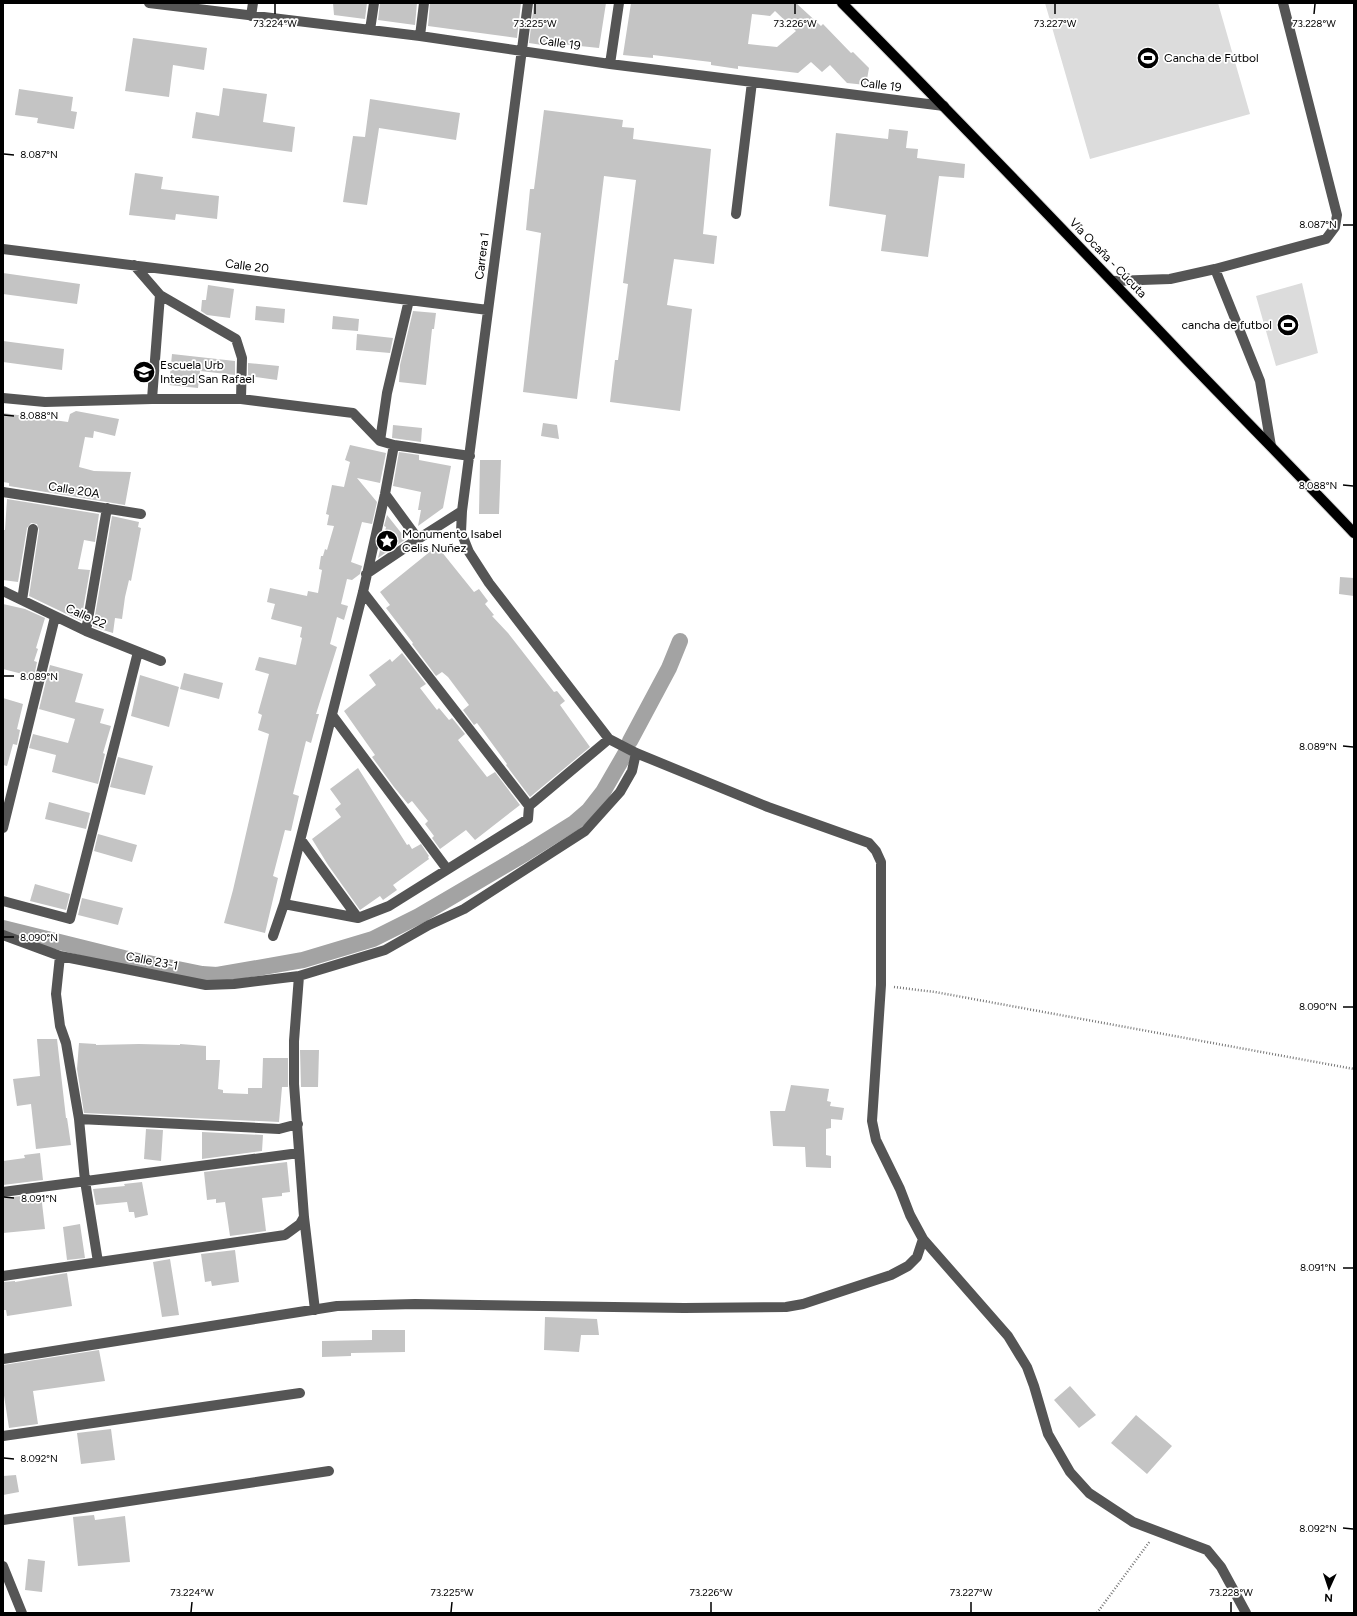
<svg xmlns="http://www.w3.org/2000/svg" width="1357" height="1616" font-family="Figtree,sans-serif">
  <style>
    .green { fill: #dcdcdc }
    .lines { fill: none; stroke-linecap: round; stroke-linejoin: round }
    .canal { stroke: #a3a3a3; stroke-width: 16 }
    .building { fill: #c4c4c4; fill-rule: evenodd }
    .major-casing { stroke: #dbdbdb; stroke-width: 12 }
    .path { stroke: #777; stroke-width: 2.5; stroke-dasharray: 1 2; stroke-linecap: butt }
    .minor { stroke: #555; stroke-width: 10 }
    .major { stroke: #000; stroke-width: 10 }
    .ticks { fill: none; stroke: #000; stroke-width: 1.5 }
    .labels { text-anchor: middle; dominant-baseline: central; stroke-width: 3.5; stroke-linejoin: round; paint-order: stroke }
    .street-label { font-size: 12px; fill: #000; stroke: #fff }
    .poi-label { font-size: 12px; fill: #000; stroke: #fff; text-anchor: start }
    .ticks-label { font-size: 10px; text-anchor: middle; fill: #000; stroke: #fff; stroke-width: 3.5; stroke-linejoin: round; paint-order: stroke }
  </style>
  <rect width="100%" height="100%" fill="#fff"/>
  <path class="green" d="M 1045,3 L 1218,3 L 1250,114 L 1090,159 Z
    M 1302,283 L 1318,353 L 1276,366 L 1256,296 Z"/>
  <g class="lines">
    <path class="canal" d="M 630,741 L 669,668 L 680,641
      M 3,928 L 124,958 L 202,974 L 217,975 L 303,960 L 373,939 L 419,916 L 526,853 L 574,823 L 589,810 L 603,792 L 625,754"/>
  </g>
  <path class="building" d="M 333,3 L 367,3 L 365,19 L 334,15 Z
    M 380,3 L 417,3 L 415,25 L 378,20 Z
    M 430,3 L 521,3 L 517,38 L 428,26 Z
    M 534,3 L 606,3 L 599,48 L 542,42 L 542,45 L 529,43 Z
    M 631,3 L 796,3 L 821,26 L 823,24 L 851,53 L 853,52 L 869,68 L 866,85 L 847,83 L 830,65 L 822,72 L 811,62 L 798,73 L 738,66 L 738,69 L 711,65 L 711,62 L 653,55 L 653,58 L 623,55 ZM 775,11 L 796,31 L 777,47 L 748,44 L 752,14 L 770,16 Z
    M 133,38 L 207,48 L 204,70 L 173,65 L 169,97 L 125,91 Z
    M 223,88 L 267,94 L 263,122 L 295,127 L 292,152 L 192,138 L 196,112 L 219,116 Z
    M 19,89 L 73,97 L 71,111 L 77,112 L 74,129 L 37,123 L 38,118 L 15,115 Z
    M 370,99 L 460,113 L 456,140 L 379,128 L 367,205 L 343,202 L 353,136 L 365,137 Z
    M 544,110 L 623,120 L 622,127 L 634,128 L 633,139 L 711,149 L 703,234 L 717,236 L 714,264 L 674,259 L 667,305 L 692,309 L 680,411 L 610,402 L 615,360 L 618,360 L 628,284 L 623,283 L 636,180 L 604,176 L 577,399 L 523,392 L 541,233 L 526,230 L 530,189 L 534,189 Z
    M 889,129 L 908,131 L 906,148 L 918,149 L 917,158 L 965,164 L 964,178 L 939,176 L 928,257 L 881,251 L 886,215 L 829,206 L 836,133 L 888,139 Z
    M 135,173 L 163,177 L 161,189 L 219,196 L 217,219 L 176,214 L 175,220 L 129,215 Z
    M 3,273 L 80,284 L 77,304 L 3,294 Z
    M 208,285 L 234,289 L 230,318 L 207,315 L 201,311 L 202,300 L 206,300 Z
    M 256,306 L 285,309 L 284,323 L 255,320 Z
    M 413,311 L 436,313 L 434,329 L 432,329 L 426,385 L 399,382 L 400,365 Z
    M 333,316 L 359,319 L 358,331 L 332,329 Z
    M 357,334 L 393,338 L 390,353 L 356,350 Z
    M 3,341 L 64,349 L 62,370 L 3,362 Z
    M 172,354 L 235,361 L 235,375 L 200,371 L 198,388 L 169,385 Z
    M 248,363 L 279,366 L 277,380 L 248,376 Z
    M 76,411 L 119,419 L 115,436 L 94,431 L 93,438 L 85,437 L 79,467 L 94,471 L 131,472 L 125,505 L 9,486 L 9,483 L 3,482 L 3,413 L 68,422 L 70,414 Z
    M 543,423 L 557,425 L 559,439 L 541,436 Z
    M 393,425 L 422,428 L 421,442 L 392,438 Z
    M 350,445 L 386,453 L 380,483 L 357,478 L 377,502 L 372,524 L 362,522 L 351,562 L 362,566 L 360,574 L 352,580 L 347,579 L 341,604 L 348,606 L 344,620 L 337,617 L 330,644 L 337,647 L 316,714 L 319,714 L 311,743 L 306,741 L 293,794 L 299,796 L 291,831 L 285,830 L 273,876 L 278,878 L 265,933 L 224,923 L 233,890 L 269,734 L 258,730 L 262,715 L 258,713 L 269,674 L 255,670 L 259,657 L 296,665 L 302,638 L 300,637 L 302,627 L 271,619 L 275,604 L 267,602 L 270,588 L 307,596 L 308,591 L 318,593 L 322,570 L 319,569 L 321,556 L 323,556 L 325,549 L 327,550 L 334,526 L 327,525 L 329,515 L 326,514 L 332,485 L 344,487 L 350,462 L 345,460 Z
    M 399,452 L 419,455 L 419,460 L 451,466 L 443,508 L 418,526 L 421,510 L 418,510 L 421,492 L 393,486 Z
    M 480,460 L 501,460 L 499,514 L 479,514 Z
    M 7,499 L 99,514 L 95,542 L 84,540 L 78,569 L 90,570 L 81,621 L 29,596 L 39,530 L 37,524 L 31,523 L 27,528 L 18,582 L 3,580 L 3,530 L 5,530 Z
    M 387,515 L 406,539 L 378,558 L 386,527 L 384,526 Z
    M 112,516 L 139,522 L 138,527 L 141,528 L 131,581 L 129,580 L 125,597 L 122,619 L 115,618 L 113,633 L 93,627 Z
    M 437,546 L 474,592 L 479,589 L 488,601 L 485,604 L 494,615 L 492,616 L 508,633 L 554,692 L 557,691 L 565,701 L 560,705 L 590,747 L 530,797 L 506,765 L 507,764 L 477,723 L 474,725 L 463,710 L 469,705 L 448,677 L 442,672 L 436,676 L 412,644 L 413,643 L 386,608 L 390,605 L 380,592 Z
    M 1340,577 L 1354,578 L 1354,596 L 1339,594 Z
    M 3,604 L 25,609 L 45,618 L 36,648 L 38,649 L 34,661 L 37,662 L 34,677 L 3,669 Z
    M 402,653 L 426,684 L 420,688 L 437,710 L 439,708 L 449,720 L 452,718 L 465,734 L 458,740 L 487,777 L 495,772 L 520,805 L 475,840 L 466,830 L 440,849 L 432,838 L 434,836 L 425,824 L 428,821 L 412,801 L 408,804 L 394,787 L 372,757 L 375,755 L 344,711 L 376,685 L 369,675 L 390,659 L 392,662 Z
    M 50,665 L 83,674 L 75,702 L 104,709 L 100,723 L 111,726 L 103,753 L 105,754 L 98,784 L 52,772 L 56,755 L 29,748 L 33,734 L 68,743 L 75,719 L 39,709 Z
    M 184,673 L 223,683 L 219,699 L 180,689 Z
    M 140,675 L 179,687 L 169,727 L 131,716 Z
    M 3,698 L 23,704 L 17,729 L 20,730 L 17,745 L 13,744 L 7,766 L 3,765 Z
    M 118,757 L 153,766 L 145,795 L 110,787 Z
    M 358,768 L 407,845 L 409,844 L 412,849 L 421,844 L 429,856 L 428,857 L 429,859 L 393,885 L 397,890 L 383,900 L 380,896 L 360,910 L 328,865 L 312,839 L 341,817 L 335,809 L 341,804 L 330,789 Z
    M 49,802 L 90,813 L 86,829 L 45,819 Z
    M 98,834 L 137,845 L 132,862 L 94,851 Z
    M 35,884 L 70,894 L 66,910 L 30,901 Z
    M 82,898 L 123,908 L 118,925 L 78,915 Z
    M 37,1039 L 57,1039 L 66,1118 L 67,1118 L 71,1145 L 36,1149 L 31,1104 L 17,1106 L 13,1079 L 40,1076 Z
    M 79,1043 L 96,1044 L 96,1045 L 139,1044 L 180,1045 L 180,1044 L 206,1046 L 206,1060 L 220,1060 L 218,1089 L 223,1090 L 223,1093 L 248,1094 L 248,1088 L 262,1088 L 263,1058 L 288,1058 L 288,1087 L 282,1087 L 279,1122 L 84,1113 L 77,1069 Z
    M 300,1050 L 319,1050 L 318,1087 L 301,1087 Z
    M 791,1085 L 829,1089 L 827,1101 L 831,1102 L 830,1106 L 844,1108 L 842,1120 L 831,1119 L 831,1128 L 826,1129 L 826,1155 L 831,1156 L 831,1168 L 806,1167 L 805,1147 L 773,1146 L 770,1111 L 785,1111 Z
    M 146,1129 L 163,1130 L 161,1161 L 144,1159 Z
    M 202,1132 L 263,1135 L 262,1151 L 202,1159 Z
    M 40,1153 L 43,1180 L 3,1185 L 3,1161 L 25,1158 L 24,1155 Z
    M 287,1162 L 290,1192 L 282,1193 L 282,1196 L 262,1198 L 266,1231 L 230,1236 L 225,1202 L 216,1203 L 216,1199 L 207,1200 L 204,1172 Z
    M 142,1182 L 148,1215 L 135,1218 L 134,1212 L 129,1212 L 127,1202 L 96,1205 L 93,1189 L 125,1186 L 124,1184 Z
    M 41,1194 L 45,1229 L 3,1233 L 3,1198 Z
    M 80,1224 L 85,1258 L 67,1260 L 63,1227 Z
    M 235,1250 L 239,1282 L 212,1286 L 211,1281 L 205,1282 L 201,1254 Z
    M 170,1259 L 179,1315 L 162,1317 L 153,1262 Z
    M 67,1273 L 72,1306 L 7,1316 L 6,1310 L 3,1310 L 3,1282 L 15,1281 L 15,1282 Z
    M 545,1317 L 597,1319 L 599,1335 L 581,1335 L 579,1352 L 544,1350 Z
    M 372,1330 L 405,1330 L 405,1352 L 351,1353 L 351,1356 L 322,1357 L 322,1341 L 372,1340 Z
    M 99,1350 L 105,1381 L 33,1391 L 38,1424 L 9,1428 L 3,1389 L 3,1365 Z
    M 1070,1386 L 1096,1415 L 1079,1428 L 1054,1400 Z
    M 1136,1415 L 1172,1446 L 1147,1474 L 1111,1443 Z
    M 111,1429 L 115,1460 L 81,1464 L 77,1433 Z
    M 16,1475 L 19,1492 L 3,1495 L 3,1476 Z
    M 94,1515 L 95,1520 L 125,1516 L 130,1562 L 78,1566 L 73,1517 Z
    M 28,1559 L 45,1561 L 42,1592 L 25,1590 Z"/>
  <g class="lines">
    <g class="major-casing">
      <path id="major" d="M 842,3 C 959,121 1073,240 1187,360 C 1243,418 1299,475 1354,533"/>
    </g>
    <path class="path" d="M 894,987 L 935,992 L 1354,1069
      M 1097,1613 L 1150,1541"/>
    <path class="minor" d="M 149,3 L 420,36 L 610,64 L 944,106
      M 528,3 L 462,511 L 461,532 L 469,552 L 489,583 L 609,739 L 636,753 L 768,807 L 869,843 L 876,851 L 881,862 L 881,985 L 872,1121 L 876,1140 L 900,1189 L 910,1215 L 923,1239 L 1008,1336 L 1027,1367 L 1034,1386 L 1048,1434 L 1070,1472 L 1089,1493 L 1133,1522 L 1207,1550 L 1221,1567 L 1246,1613
      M 251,16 L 253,3
      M 370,30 L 374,3
      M 420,36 L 424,3
      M 610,64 L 619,3
      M 736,214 L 752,82
      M 3,249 L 488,310
      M 134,265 L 160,295 L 152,399
      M 1215,269 L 1260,381 L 1271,446
      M 1113,281 L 1170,279 L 1215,269 L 1326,239 L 1335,227 L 1337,215 L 1283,3
      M 160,295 L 236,339 L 242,358 L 241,399
      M 3,398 L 45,402 L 152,399 L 241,399 L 353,413 L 380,441 L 394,445 L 470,456
      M 380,441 L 387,393 L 409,300
      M 3,492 L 141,514
      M 385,494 L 418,539
      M 366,574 L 418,539 L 462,511
      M 3,591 L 86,631 L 161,661
      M 363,592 L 529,806
      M 22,600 L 33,529
      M 86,631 L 107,508
      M 332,715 L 447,869
      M 3,828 L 55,617
      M 301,840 L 358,918
      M 3,901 L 70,919 L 138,652
      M 284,904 L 358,918 L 389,906 L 528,819 L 529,806 L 609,739
      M 3,935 L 60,956 L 206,985 L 234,984 L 299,976 L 385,950 L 429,925 L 464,909 L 585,831 L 620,792 L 632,771 L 636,753
      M 273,936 L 284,904 L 363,592 L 385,494 L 394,445
      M 60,956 L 56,994 L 60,1026 L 66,1043 L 79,1119 L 85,1181 L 98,1262
      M 299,976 L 294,1041 L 294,1084 L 304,1217 L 315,1310
      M 79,1119 L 279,1129 L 298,1124
      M 3,1192 L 299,1153
      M 3,1276 L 285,1235 L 300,1224 L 304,1217
      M 3,1359 L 337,1306 L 415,1304 L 684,1308 L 786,1307 L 803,1304 L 891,1275 L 908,1266 L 917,1257 L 923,1239
      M 3,1436 L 300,1393
      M 3,1520 L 329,1471
      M 3,1566 L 22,1613"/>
    <use href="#major" class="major"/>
  </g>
  <path class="ticks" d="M 275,14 L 275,4M 535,14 L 535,4M 795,14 L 795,4M 1055,14 L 1055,4M 1314,14 L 1315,4M 4,154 L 14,155M 1343,225 L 1353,225M 4,415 L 14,416M 1343,485 L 1353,486M 4,676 L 14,676M 1343,746 L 1353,747M 4,937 L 14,937M 1343,1007 L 1353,1007M 4,1197 L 14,1198M 1343,1268 L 1353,1268M 4,1458 L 14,1459M 1343,1528 L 1353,1529M 191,1612 L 192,1602M 451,1612 L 452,1602M 711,1612 L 711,1602M 971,1612 L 971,1602M 1231,1612 L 1231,1602"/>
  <defs>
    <g id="stadium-disc" transform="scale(1.15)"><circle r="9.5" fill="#000" stroke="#fff"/><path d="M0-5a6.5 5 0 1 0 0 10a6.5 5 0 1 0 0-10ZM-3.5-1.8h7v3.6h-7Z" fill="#fff"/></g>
    <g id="school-disc" transform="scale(1.15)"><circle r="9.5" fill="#000" stroke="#fff"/><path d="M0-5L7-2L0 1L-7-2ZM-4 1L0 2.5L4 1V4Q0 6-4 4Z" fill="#fff"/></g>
    <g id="sight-disc" transform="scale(1.15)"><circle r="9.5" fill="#000" stroke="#fff"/><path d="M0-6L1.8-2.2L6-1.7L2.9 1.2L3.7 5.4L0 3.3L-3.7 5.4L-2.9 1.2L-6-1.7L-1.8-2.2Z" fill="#fff"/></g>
  </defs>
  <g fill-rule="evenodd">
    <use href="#stadium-disc" x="1148" y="58"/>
    <use href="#stadium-disc" x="1288" y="325"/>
    <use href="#school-disc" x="144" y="372"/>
    <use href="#sight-disc" x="387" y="541"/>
  </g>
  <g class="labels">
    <g class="street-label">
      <text transform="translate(560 43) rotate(8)">Calle 19</text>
      <text transform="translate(881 85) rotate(7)">Calle 19</text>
      <text transform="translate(482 256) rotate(-83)">Carrera 1</text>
      <text transform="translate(1108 258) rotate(46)">Vía Ocaña - Cúcuta</text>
      <text transform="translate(247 266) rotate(7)">Calle 20</text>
      <text transform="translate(74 490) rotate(9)">Calle 20A</text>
      <text transform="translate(86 616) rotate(24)">Calle 22</text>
      <text transform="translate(152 961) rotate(11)">Calle 23-1</text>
    </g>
    <g class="poi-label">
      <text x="1164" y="58">Cancha de Fútbol</text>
      <text x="1272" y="325" text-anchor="end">cancha de futbol</text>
      <text x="160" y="365">Escuela Urb<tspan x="160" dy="14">Integd San Rafael</tspan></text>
      <text x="402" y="534">Monumento Isabel<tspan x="402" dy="14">Celis Nuñez</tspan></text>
    </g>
  </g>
  <g class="ticks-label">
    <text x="275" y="27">73.224°W</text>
    <text x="535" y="27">73.225°W</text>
    <text x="795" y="27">73.226°W</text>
    <text x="1055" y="27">73.227°W</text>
    <text x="1314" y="27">73.228°W</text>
    <text x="39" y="158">8.087°N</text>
    <text x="1318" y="228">8.087°N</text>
    <text x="39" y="419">8.088°N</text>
    <text x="1318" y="489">8.088°N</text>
    <text x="39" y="680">8.089°N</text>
    <text x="1318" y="750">8.089°N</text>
    <text x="39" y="941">8.090°N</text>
    <text x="1318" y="1010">8.090°N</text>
    <text x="39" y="1202">8.091°N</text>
    <text x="1318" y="1271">8.091°N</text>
    <text x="39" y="1462">8.092°N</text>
    <text x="1318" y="1532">8.092°N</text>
    <text x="192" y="1596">73.224°W</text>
    <text x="452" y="1596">73.225°W</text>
    <text x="711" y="1596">73.226°W</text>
    <text x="971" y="1596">73.227°W</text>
    <text x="1231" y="1596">73.228°W</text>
  </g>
  <rect width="1357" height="1616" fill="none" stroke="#000000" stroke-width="8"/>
  <g transform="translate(1329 1588) rotate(183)" stroke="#ffffff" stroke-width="3" paint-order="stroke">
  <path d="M0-3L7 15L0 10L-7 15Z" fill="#000000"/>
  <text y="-6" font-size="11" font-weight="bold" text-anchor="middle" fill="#000000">N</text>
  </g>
</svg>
